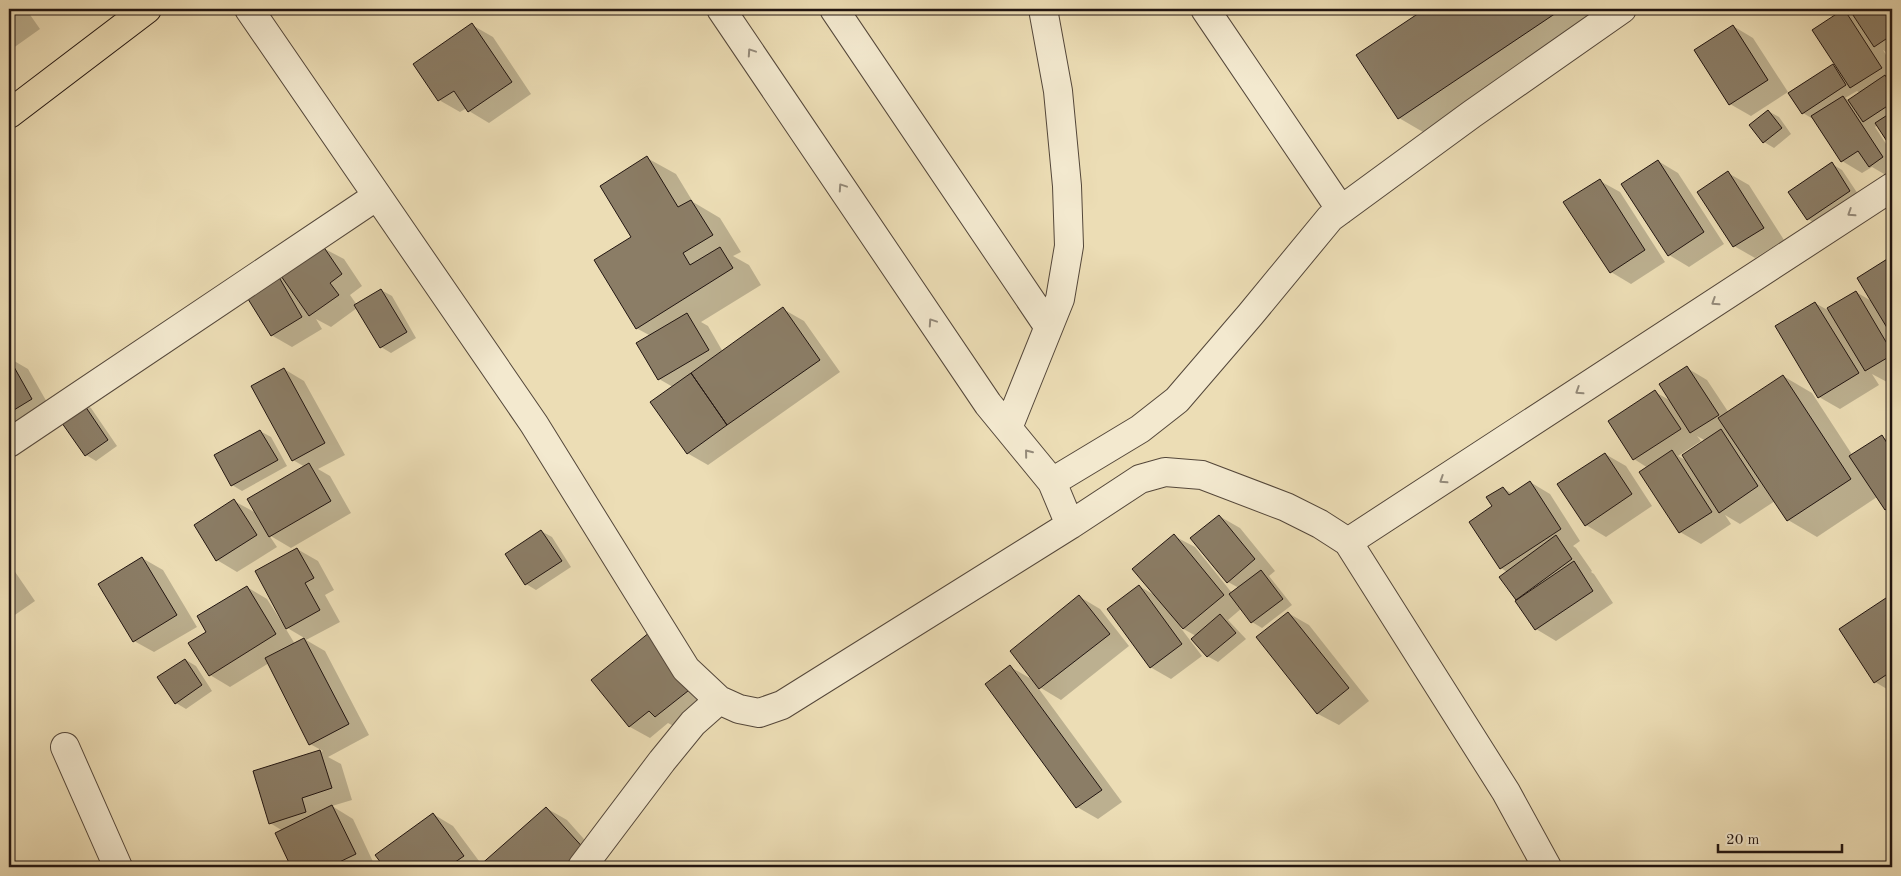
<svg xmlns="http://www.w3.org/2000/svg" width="1901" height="876" font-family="'Old Standard TT',serif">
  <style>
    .shadow { fill: #0003; fill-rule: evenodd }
    .building { fill: #8b7d66; stroke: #211511 }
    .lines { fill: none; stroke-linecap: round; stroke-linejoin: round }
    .minor-casing { stroke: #54473a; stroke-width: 30 }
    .major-casing { stroke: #211511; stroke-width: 30 }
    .minor { stroke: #f3e9cf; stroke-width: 28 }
    .major { stroke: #ecddb5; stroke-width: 28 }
    .oneway { stroke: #948a7a }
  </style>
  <rect width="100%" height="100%" fill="#ecddb5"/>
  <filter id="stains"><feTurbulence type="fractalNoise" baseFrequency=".004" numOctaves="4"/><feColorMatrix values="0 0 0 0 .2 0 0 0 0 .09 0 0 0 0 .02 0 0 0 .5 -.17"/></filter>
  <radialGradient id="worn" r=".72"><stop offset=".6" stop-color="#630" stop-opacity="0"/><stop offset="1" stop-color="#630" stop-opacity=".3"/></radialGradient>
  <path class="shadow" d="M 9,9 L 26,9 L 40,29 L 9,51 Z
    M 1427,9 L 1627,9 L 1435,139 L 1399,118 L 1358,56 Z
    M 1857,9 L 1892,9 L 1892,56 L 1883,50 L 1892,65 L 1892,147 L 1878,125 L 1875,127 L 1892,153 L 1892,177 L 1891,178 L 1872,167 L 1862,173 L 1842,161 L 1813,119 L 1803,113 L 1790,93 L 1833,65 L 1839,69 L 1844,10 L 1856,17 L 1852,12 ZM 1857,91 L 1860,93 L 1849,100 L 1845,98 Z
    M 472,25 L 493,37 L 531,94 L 489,123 L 469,111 L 467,108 L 460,112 L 439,100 L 414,64 Z
    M 1733,26 L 1753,38 L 1788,92 L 1751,116 L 1730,104 Z
    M 1768,111 L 1779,117 L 1791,134 L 1774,148 L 1764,142 Z
    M 647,158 L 676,174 L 693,202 L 720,218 L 741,252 L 733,256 L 749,265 L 761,285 L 701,322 L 708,326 L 723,352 L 783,309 L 804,321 L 840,372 L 708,465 L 687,453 L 673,387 L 659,379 L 651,336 L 636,328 L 633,237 Z
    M 1658,161 L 1678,173 L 1724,244 L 1689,267 L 1669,255 Z
    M 1832,164 L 1842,170 L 1860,197 L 1818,225 L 1808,219 Z
    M 1728,173 L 1749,185 L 1784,240 L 1755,258 L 1734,246 L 1699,192 Z
    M 1600,181 L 1620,192 L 1665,262 L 1631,284 L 1611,272 Z
    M 323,248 L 344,259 L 362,286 L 350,295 L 357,305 L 381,290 L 392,296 L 416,338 L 391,353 L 381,347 L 357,308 L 331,327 L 316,319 L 322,329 L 292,347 L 271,335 L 245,291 Z
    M 1892,258 L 1892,379 L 1887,382 L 1872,374 L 1879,385 L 1840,409 L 1819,397 L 1777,327 L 1815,303 L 1831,312 L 1856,292 L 1873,302 L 1859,278 Z
    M 9,358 L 28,369 L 52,411 L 9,434 Z
    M 1687,368 L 1707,380 L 1729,413 L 1783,376 L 1812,393 L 1853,456 L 1882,437 L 1892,443 L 1892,513 L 1886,509 L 1877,497 L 1817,537 L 1788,520 L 1775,501 L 1740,524 L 1725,515 L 1731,524 L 1701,544 L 1680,532 L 1648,468 L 1634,459 L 1655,392 L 1671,401 ZM 1697,436 L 1706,441 L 1687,461 L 1678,456 L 1701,441 Z
    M 284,369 L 304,381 L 345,455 L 318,469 L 330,476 L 351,513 L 291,548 L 269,535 L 277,547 L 237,572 L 217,560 L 234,501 L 258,514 L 305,467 L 293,460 Z
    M 81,402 L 91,408 L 117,446 L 96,461 L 86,455 Z
    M 260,431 L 271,437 L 287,466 L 242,491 L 232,485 Z
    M 1605,454 L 1626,466 L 1652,506 L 1606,537 L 1586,525 Z
    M 1530,482 L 1550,494 L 1580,541 L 1573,546 L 1576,548 L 1592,571 L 1591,572 L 1594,574 L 1613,603 L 1556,641 L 1536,629 L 1500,577 L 1507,572 L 1501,568 L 1494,506 L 1503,488 L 1513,494 Z
    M 1219,516 L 1240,528 L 1275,571 L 1269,576 L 1292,605 L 1262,628 L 1252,622 L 1242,608 L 1228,620 L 1246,639 L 1218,662 L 1207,656 L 1196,636 L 1180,627 L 1202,656 L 1171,679 L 1150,667 L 1139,586 L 1156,596 L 1174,536 L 1195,547 L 1232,593 L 1239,588 L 1228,582 Z
    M 541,531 L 552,537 L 571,567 L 536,590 L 526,584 Z
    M 297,549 L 318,561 L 334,590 L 325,595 L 340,622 L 306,640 L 325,651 L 369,735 L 328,757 L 341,764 L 352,800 L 332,806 L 353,819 L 375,866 L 373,867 L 292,867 L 277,834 L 283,831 L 270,823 L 255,772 L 323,751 L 310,744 L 269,663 L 230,687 L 210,675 L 208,632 L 247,587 L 267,599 L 283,624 L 284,623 ZM 284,626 L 306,639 L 295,644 Z
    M 142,558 L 163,570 L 197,627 L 154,652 L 134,641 Z
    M 9,563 L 35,601 L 9,619 Z
    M 1892,595 L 1892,692 L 1875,682 L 1840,630 Z
    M 1080,597 L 1100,609 L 1129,646 L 1061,700 L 1036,685 L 1122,802 L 1098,819 L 1077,807 L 987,684 L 1010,667 L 1035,681 Z
    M 1288,613 L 1309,625 L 1369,701 L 1339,725 L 1318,714 L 1258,637 Z
    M 670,646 L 713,699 L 677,728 L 668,723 L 650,738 L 630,727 L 592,680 Z
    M 186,660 L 196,666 L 212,691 L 186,709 L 176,703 Z
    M 546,808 L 567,820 L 607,865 L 604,867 L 386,867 L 377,855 L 433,814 L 453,826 L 482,865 Z"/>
  <path class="building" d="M 1425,9 L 1562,9 L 1398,119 L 1356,55 Z
    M 1844,9 L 1882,68 L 1850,88 L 1812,30 Z
    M 1855,9 L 1892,9 L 1892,35 L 1874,47 L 1851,12 Z
    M 472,23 L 512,82 L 468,112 L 454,91 L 438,101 L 413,64 Z
    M 1733,25 L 1768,80 L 1729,105 L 1694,50 Z
    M 1833,64 L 1846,85 L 1802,114 L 1788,93 Z
    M 1885,75 L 1892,87 L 1892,103 L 1863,122 L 1848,100 Z
    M 1843,96 L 1883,157 L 1869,167 L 1858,151 L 1841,162 L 1811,116 Z
    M 1768,110 L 1782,128 L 1763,143 L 1749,125 Z
    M 1892,112 L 1892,149 L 1875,123 Z
    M 647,156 L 678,207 L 691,200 L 713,235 L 683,253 L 690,265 L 720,247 L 733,268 L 636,329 L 594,260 L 631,237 L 600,186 Z
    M 1658,160 L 1704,232 L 1668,256 L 1621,184 Z
    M 1832,162 L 1850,191 L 1807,220 L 1788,192 Z
    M 1728,171 L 1764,228 L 1733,247 L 1697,192 Z
    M 1600,179 L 1645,250 L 1610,273 L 1563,202 Z
    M 323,246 L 342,274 L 330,283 L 339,295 L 309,316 L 281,276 Z
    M 1892,256 L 1892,336 L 1857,278 Z
    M 276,272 L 302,317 L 271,336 L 243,291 Z
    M 381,289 L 407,332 L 380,348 L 354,305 Z
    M 1856,291 L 1892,352 L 1892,355 L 1865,371 L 1827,308 Z
    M 1815,302 L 1859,373 L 1818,398 L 1775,326 Z
    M 783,307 L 820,360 L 727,425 L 691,373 Z
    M 687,313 L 709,350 L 658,380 L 636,343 Z
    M 9,358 L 32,399 L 9,413 Z
    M 1687,366 L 1719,415 L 1690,433 L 1659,384 Z
    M 284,368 L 325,443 L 292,461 L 251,386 Z
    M 691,373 L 727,425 L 687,454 L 650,402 Z
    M 1783,375 L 1851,479 L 1787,521 L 1718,418 Z
    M 1655,390 L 1681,429 L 1633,460 L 1608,421 Z
    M 81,400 L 108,440 L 85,456 L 57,416 Z
    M 1721,429 L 1758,486 L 1719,513 L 1682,455 Z
    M 260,430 L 278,460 L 231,486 L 214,455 Z
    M 1882,435 L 1892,451 L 1892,505 L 1885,510 L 1849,456 Z
    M 1672,450 L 1712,512 L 1679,533 L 1639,472 Z
    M 1605,453 L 1632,494 L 1585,526 L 1557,484 Z
    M 309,463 L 331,501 L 269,537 L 247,499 Z
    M 1530,481 L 1561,529 L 1500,569 L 1469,522 L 1492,506 L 1486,497 L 1503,487 L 1509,495 Z
    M 234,499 L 257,535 L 216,561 L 194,525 Z
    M 1219,515 L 1255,559 L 1227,583 L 1190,538 Z
    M 541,530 L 562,561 L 525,585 L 505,554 Z
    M 1174,534 L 1224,595 L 1183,629 L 1132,569 Z
    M 1556,535 L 1572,559 L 1516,600 L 1499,577 Z
    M 297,548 L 314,578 L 305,583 L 320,610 L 286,629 L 255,571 Z
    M 142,557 L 177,615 L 133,642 L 98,584 Z
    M 1574,561 L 1593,591 L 1535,630 L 1515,601 Z
    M 1261,570 L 1283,599 L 1251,623 L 1229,594 Z
    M 1139,585 L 1182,644 L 1150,668 L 1107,609 Z
    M 247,586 L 276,634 L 209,676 L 188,643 L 206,632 L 197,616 Z
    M 1892,594 L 1892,671 L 1874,683 L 1839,629 Z
    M 1079,595 L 1110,634 L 1039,689 L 1010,651 Z
    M 1288,612 L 1349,688 L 1317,714 L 1256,637 Z
    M 1220,614 L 1236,633 L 1207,657 L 1191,639 Z
    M 650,632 L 693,687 L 655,717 L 649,711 L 629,727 L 591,680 Z
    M 304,638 L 349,724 L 309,745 L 265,658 Z
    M 185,659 L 202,685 L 175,704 L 157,677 Z
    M 1010,665 L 1102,790 L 1076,808 L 985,684 Z
    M 320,750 L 332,788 L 302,798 L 306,812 L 269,824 L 253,771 Z
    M 332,805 L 356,854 L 329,867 L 291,867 L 275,833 Z
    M 546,807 L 587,852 L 570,867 L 478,867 Z
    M 433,813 L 464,856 L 448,867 L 384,867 L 375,855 Z"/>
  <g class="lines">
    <g class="minor-casing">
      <path id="minor" d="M 249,9 L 534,424 L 686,669 L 719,700 L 739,709 L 759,713 L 782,705 L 1070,525 L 1140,479 L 1165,472 L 1202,475 L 1286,507 L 1320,524 L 1348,542 L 1506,792 L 1547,867
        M 721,9 L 988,404 L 1052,482 L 1070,525
        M 834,9 L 1048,326
        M 1205,9 L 1341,210
        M 1008,428 L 1060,299 L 1069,246 L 1067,186 L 1058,91 L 1043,9
        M 9,443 L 377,196
        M 1052,482 L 1140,429 L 1177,400 L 1250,315 L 1330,218 L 1472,114 L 1622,9
        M 1348,542 L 1892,187
        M 65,747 L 118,867
        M 582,867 L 662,761 L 693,723 L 719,700"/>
    </g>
    <g class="major-casing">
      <path id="major" d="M 9,114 L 147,9"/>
    </g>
    <use href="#minor" class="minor"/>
    <use href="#major" class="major"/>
  </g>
  <defs><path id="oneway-chevron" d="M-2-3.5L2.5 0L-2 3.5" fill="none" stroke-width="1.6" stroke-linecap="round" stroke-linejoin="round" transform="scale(1.25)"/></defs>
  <g class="oneway">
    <use href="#oneway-chevron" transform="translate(751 52) rotate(-124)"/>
    <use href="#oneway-chevron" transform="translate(842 187) rotate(-124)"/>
    <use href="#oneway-chevron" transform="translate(1851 213) rotate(147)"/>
    <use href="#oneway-chevron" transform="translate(1715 302) rotate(147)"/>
    <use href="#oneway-chevron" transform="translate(932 322) rotate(-124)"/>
    <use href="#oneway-chevron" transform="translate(1579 391) rotate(147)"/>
    <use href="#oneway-chevron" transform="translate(1028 453) rotate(-129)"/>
    <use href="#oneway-chevron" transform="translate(1443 480) rotate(147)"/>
  </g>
  <rect width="1901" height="876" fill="none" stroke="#ecddb5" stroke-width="30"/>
  <rect x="10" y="10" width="1881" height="856" fill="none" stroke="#211511" stroke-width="2.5"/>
  <rect x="15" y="15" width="1871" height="846" fill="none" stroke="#211511"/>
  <path d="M1718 844v8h124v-8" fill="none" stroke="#211511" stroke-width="2.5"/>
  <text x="1726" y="844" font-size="15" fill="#211511" stroke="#f3e9cf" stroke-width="4" paint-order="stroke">20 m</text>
  <rect width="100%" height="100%" filter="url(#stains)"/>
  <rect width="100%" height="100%" fill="url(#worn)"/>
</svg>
